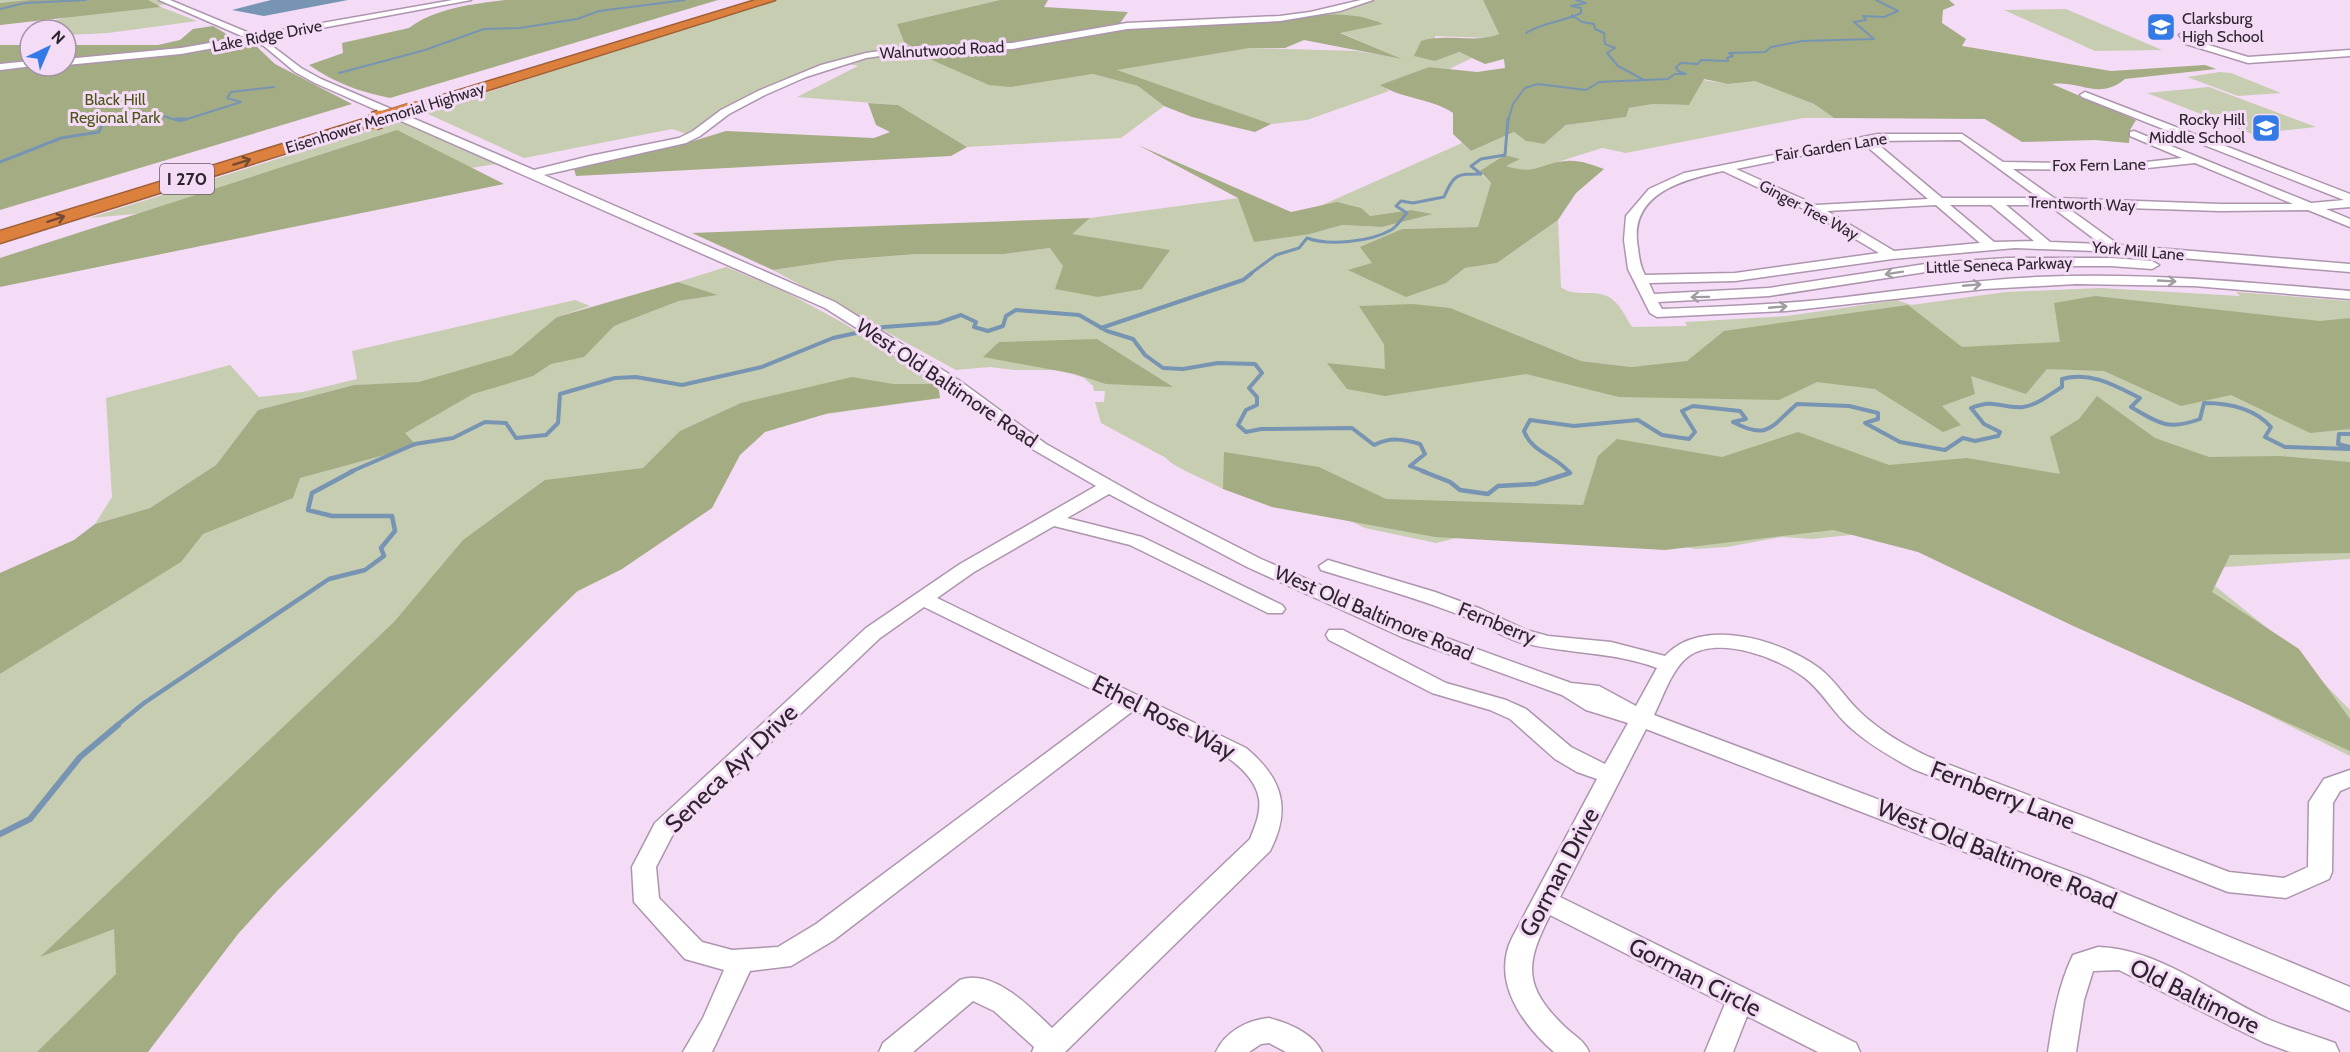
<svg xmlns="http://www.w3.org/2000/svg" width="2350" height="1052" font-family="Cabin,sans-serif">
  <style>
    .green { fill: #c7cdb1; fill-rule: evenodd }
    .forest { fill: #a4ac84 }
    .water { fill: #7894b3 }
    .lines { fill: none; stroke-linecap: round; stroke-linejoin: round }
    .stream-far4 { stroke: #7894b3; stroke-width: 2 }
    .stream-far3 { stroke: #7894b3; stroke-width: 3 }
    .stream-far2 { stroke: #7894b3; stroke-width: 4 }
    .stream-far1 { stroke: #7894b3; stroke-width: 4.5 }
    .stream { stroke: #7894b3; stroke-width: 6 }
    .minor-casing { stroke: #ad95ae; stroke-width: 3 }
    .highway-casing { stroke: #9f6038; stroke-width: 3 }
    .minor { fill: #fff; fill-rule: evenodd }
    .highway { fill: #dc803e; fill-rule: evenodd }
    .highway-bridge-far1-casing { stroke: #9f6038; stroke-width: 15; stroke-linecap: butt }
    .highway-bridge-casing { stroke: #9f6038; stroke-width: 20; stroke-linecap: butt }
    .highway-bridge-far1 { stroke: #dc803e; stroke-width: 14 }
    .highway-bridge { stroke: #dc803e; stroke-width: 17 }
    .oneway { stroke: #734934 }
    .oneway2 { stroke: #a09ca1 }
    .labels { text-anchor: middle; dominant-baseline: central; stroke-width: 6; stroke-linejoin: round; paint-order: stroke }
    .far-poi-label { font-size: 16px; fill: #2d242e; stroke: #f4dbf6; text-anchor: start }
    .far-street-label { font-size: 16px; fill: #2d242e; stroke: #f4dbf6 }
    .far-park-label { font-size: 16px; fill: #4d5516; stroke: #f4dbf6 }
    .shield { fill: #f4dbf6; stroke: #695b6a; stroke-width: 1.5 }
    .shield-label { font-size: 18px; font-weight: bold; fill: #2d242e }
    .street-label { font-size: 20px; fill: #2d242e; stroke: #f4dbf6 }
    .near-street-label { font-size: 24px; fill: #2d242e; stroke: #f4dbf6 }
  </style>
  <rect width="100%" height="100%" fill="#f4dbf6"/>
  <path class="green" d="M 0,0 L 172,0 L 176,3 L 113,11 L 161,7 L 197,21 L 108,33 L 66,35 L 66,30 L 51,30 L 52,21 L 75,15 L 0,25 Z
    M 765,0 L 1000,0 L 897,24 L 904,42 L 932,60 L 1011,87 L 1093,74 L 1138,86 L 1164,106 L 1121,138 L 967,147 L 898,105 L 797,97 L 858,66 C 819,53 727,115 693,136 L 672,129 L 524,158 L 426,113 Z
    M 1369,0 L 1483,0 L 1499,34 L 1489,38 L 1435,36 L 1435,61 L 1458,52 L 1472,58 L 1449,69 L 1429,67 L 1381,85 L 1389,91 L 1307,120 L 1271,124 L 1115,70 L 1250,48 L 1356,51 L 1399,58 L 1339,32 L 1382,24 L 1372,19 L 1313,14 Z
    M 2066,9 L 2162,50 L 2095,51 L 2004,10 Z
    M 2220,72 L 2231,73 L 2281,93 L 2238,96 L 2187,77 Z
    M 1703,80 L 1729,84 L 1755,80 L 1814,104 L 1834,118 L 1803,118 L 1626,153 L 1602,148 L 1526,172 L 1505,166 L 1519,159 L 1505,155 L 1481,174 L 1491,183 L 1479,227 L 1402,229 L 1360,248 L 1446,283 L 1465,268 L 1497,263 L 1558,220 L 1561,287 C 1573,297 1589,290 1604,295 C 1618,299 1625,316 1632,327 L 1687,326 L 1685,322 L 1787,316 L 1897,300 L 1911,305 L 2006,292 L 2100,288 L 2240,296 L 2236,292 L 2350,301 L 2350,318 L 2348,318 L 2350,320 L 2350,559 L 2194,569 L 2282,640 L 2350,710 L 2350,756 L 1898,530 L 1812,539 L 1782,537 L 1727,547 L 1695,549 L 1677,545 L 1456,538 L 1436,543 L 1365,528 L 1338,515 L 1224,481 L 1223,489 C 1209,481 1174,468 1166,458 L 1101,423 L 1095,402 L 1104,402 L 1105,391 L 1094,391 L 1093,386 L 1084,378 L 1060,370 L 1014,370 L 990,367 L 956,370 L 773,270 L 840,260 L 917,254 L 1004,254 L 1050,248 L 1090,218 L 1238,198 L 1309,234 L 1342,225 L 1382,227 L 1432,214 L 1411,210 L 1370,216 C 1355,203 1339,202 1320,206 L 1462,143 L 1471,151 L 1514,132 L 1526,141 L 1544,144 L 1566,125 L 1625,117 L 1628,108 L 1653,104 L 1689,105 ZM 1487,323 L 1581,361 L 1631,367 L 1667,364 L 1647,369 L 1571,366 Z
    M 2209,87 L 2316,127 L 2252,134 L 2147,93 Z
    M 401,120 L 496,164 L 239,205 L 89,218 Z
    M 726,267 L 786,292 L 845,324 L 938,384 L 922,384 L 940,398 L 799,418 L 746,429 L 622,569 L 577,592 L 81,1052 L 0,1052 L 0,674 L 122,598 L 240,452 L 390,384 L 354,385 L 258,410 L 216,465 L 150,508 L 95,524 L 112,497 L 106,398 L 230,365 L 259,397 L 303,392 L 357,379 L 352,351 L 575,300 L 590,306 L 557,317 L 619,324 L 679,301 L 717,295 L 678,282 Z"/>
  <path class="forest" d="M 30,0 L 148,0 L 161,7 L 0,25 L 0,3 Z
    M 505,0 L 718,0 L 390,98 C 360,92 335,83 309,65 L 343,53 L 342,43 L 409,28 C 435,8 474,4 505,0 Z
    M 1000,0 L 1048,0 L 1044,7 L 1128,12 L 1118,26 C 1157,25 1195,26 1233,24 C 1277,21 1343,4 1383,24 L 1340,33 L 1402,59 L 1304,40 L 1285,48 L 1250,48 L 1117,70 L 1271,124 L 1255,132 L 1192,117 L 1164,106 L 1138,86 L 1093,74 L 1011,87 L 989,85 L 932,60 L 904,42 L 897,24 Z
    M 1483,0 L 1949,0 L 1955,5 L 1943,10 L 1942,23 L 1966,39 L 1962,46 L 2111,71 L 2205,65 L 2216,69 L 2125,79 C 2098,101 2081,80 2052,84 L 2136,120 L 2130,130 L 2129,143 L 2095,140 L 2022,142 L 1985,119 L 1834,118 L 1814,104 L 1755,81 L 1728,84 L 1704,79 L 1689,105 L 1653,104 L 1629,108 L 1626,117 L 1566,125 L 1544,144 L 1526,141 L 1514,132 L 1471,151 L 1453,134 L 1453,113 C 1431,98 1402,99 1380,85 L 1429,67 L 1477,72 L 1505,68 L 1504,59 L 1485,64 L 1459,52 L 1435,61 L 1414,56 L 1421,41 C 1446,33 1475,44 1499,34 Z
    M 213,26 L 235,39 L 183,49 L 66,59 L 66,45 L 158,45 L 180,40 L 193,29 Z
    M 0,45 L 30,45 L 30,62 L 0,64 Z
    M 255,45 L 275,64 L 352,104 L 0,210 L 0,69 L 66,66 L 66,64 Z
    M 868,103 L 898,105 L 967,147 L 951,156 L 576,176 L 574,169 L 585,163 L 677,146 L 726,131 L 874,138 L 890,132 L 876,125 Z
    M 397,130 L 504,184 L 0,287 L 0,258 Z
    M 1138,145 L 1291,212 L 1337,202 L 1361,208 L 1370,216 L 1411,210 L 1433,214 L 1382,227 L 1342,225 L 1310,234 L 1254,242 L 1238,198 Z
    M 1505,155 L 1520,159 L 1506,166 C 1538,176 1538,163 1567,161 C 1580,160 1592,165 1604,169 L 1576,193 L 1558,220 L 1497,263 L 1465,268 L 1446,283 L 1406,297 L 1348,270 L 1372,263 L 1360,247 L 1402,229 L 1478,227 L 1491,183 L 1480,171 Z
    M 1090,218 L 1072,234 L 1170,250 L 1142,289 L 1098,297 L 1055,289 L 1063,266 L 1050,248 L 1004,254 L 917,254 L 840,260 L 773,270 L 692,233 Z
    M 678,282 L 718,295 L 679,301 L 614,326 L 584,357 L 551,364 L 533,376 L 473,394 L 405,433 L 417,446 L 300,478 L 293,498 L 203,534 L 181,562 L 0,674 L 0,573 L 74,540 L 95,524 L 150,508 L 216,465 L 258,410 L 354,385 L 419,382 L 512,355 L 557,317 Z
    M 2095,296 L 2320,321 L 2350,318 L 2350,429 L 2310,433 L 2231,395 L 2181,406 L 2104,371 L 2047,369 L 2026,394 L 1971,376 L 1975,394 L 1942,406 L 1961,425 L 1943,432 L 1875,389 L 1817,382 L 1779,400 L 1619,397 L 1526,374 L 1385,396 L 1347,389 L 1327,363 L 1385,369 L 1384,344 L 1359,306 L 1412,304 L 1450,308 L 1581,361 L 1631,367 L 1687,361 L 1724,331 L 1908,305 L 1962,347 L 2060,342 L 2054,303 Z
    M 1097,339 L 1173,387 L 1106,384 L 1075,374 L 983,357 L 999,342 Z
    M 852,377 L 893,384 L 938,384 L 940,398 L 829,413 L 765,432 L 740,455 L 712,508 L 622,569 L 577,591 L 277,891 L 238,934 L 148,1052 L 37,1052 L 116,974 L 114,929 L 40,957 L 394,622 L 463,540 L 545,480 L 643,468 L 680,431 L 741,403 Z
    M 2097,396 L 2155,438 L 2209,457 L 2280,456 L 2350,462 L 2350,553 L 2230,555 L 2212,592 L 2299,649 L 2350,719 L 2350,751 L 2069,624 L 1918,552 L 1833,530 L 1665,550 L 1435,537 L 1272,507 L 1223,489 L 1224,452 L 1319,467 L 1386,499 L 1583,505 L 1598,456 L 1617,439 L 1722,457 L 1798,432 L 1889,465 L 1967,458 L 2060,474 L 2050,437 L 2079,419 Z"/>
  <path class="water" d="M 271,0 L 348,0 L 264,16 L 232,10 Z"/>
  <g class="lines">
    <path class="stream-far4" d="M 0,9 L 25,3 L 86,0
      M 1572,15 L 1582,22 L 1594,24 L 1595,29 L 1604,33 L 1605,44 L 1615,48 L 1607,53 L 1618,66 L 1644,80
      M 1526,33 C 1543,22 1563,22 1581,13 L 1581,8 L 1571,6 L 1586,3 L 1576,0
      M 339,73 L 425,50 L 484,29 L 520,28 L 577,19 L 599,11 L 685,0
      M 134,121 L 157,114 L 179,121
      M 181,121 L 241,102 L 227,98 L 231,92 L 274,87
      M 1508,121 L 1513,104 L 1525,88 L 1538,84 L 1586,90 L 1599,82 L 1668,79 L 1675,74 L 1686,74 L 1678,71 L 1676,67 L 1681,63 L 1698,64 L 1701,60 L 1728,61 L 1727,58 L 1733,56 L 1729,53 L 1765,52 L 1771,47 L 1802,41 L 1874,39 L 1854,22 L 1866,20 L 1863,16 L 1884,17 L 1898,11 L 1876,0"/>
    <path class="stream-far3" d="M 176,119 L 186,119
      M 0,162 L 61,138 L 99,132 L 103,123 L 141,119
      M 1250,274 L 1276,255 L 1299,248 L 1307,238 C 1328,246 1370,242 1391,230 C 1397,227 1402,218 1407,213 L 1396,206 L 1401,201 L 1413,203 L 1444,197 C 1454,174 1456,174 1481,174 L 1471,166 L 1481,159 L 1505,155 L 1508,119"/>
    <path class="stream-far2" d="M 1101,328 L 1243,280 L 1252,273
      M 2350,434 L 2339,434 L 2338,444 L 2350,447
      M 350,472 L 415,444 L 453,438 L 485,422 L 506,423 L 516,438 L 546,435 L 558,423 L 560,394 L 615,378 L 636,377 L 682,385 L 762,367 L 833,338 L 884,327 L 938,323 L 961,315 L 976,322 L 974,327 L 988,331 L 1003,326 L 1006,316 L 1016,310 L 1079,315 L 1107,331 L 1133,339 L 1145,355 L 1163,368 L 1183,369 L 1218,363 L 1255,364 L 1262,373 L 1249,388 L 1257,397 L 1257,405 L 1246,410 L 1238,425 L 1246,432 L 1261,429 L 1352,428 L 1374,445 C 1390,437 1403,439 1420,444 L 1425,454 L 1410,466 L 1426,472
      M 1569,472 C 1555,455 1532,453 1524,431 L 1530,420 L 1574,426 L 1638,420 L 1662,435 L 1689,439 L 1695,432 L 1682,411 L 1693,406 L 1740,411 L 1746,419 L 1733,422 C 1769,441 1771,426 1797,404 L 1849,406 L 1878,413 L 1878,419 L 1865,423 L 1900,442 L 1945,450 L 1963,438 L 1975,441 L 1998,436 L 2000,432 L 1984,424 L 1971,408 C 1996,398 2001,409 2023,407 C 2038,405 2050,394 2062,387 L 2062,379 C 2091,371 2114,385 2140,398 L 2131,407 C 2158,423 2168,431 2200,419 L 2204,403 C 2229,403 2254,408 2271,427 L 2265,437 L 2285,447 L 2350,449"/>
    <path class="stream-far1" d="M 1422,471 L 1450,482 L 1460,490 L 1488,494 L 1498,486 L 1535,484 L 1570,473 L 1568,471
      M 116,726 L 144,703 L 329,579 L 365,570 L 384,556 L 381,548 L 395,531 L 392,516 L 332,516 L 308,510 L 312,493 L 353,471"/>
    <path class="stream" d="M 0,834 L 30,819 L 80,757 L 118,725"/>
    <g class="minor-casing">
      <path id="minor" d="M 159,0 L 170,0 L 254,35 L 453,0 L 471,0 L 263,39 L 301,68 L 321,79 L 534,170 L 590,156 L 679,138 L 693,131 L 721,110 L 758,91 L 821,65 L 866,53 L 901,48 L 1012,43 L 1127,23 L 1280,16 L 1310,12 L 1361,0 L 1373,0 L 1340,11 L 1280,21 L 1127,29 L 1012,49 L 901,53 L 866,58 L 806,77 L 765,95 L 729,114 L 700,136 L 686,143 L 544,175 L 835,302 L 960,381 L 1046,444 L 1147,501 L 1261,559 L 1416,627 L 1571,683 L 1599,686 L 1636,706 L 1657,668 C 1612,651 1564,654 1519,642 C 1500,636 1483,624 1465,617 C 1418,598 1369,585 1321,570 L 1319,566 L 1328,560 L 1435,592 L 1481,609 L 1526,630 L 1548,636 L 1611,642 L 1665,656 C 1702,616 1781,640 1819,668 C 1835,680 1845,698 1860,712 C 1880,731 1904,745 1929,757 L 2229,872 L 2284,878 L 2308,867 L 2309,802 L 2324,779 L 2350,770 L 2350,787 L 2340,791 L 2333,803 L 2332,872 L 2329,879 L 2286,898 L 2228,892 L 1913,769 C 1891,757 1870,745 1852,729 C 1834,714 1823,692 1805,678 C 1779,658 1719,635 1689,656 C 1672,668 1663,697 1654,715 L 2087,878 L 2350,987 L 2350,1011 L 2069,892 L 1646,729 L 1560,897 L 1856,1043 L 1860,1052 L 1818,1052 L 1747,1016 L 1733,1052 L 1705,1052 L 1725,1004 L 1550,915 C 1525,964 1523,986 1564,1026 C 1573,1035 1584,1040 1589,1052 L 1554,1052 C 1522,1024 1491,981 1512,938 L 1597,779 L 1577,772 L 1555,759 L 1510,719 L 1490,710 L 1432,693 L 1329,640 L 1326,635 L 1329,630 L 1343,630 L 1446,683 L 1506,700 L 1526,709 L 1571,747 L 1605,764 L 1628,723 L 1586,710 L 1562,695 L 1402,637 L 1247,567 L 1109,494 L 1067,518 L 1142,537 L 1282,605 L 1285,609 L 1282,613 L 1268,613 L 1130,545 L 1054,526 L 974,572 L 937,598 L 1246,748 C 1282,778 1292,808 1270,851 L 1065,1052 L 1032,1052 L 1034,1047 L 994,1011 L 973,1001 L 913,1052 L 879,1052 L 883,1043 L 960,980 C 993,968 1030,1007 1052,1028 L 1250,839 C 1255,826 1261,813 1259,799 C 1252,755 1170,728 1134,710 L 834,940 L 791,966 L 750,971 L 712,1052 L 683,1052 L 703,1018 L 724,970 L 685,959 L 634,902 L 632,867 L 655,823 L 866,628 L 960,564 L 1096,486 L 1034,450 L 950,387 L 825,308 L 315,83 L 295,72 L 264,46 L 252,41 L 181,54 L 66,65 L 66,59 L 181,48 L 244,37 ZM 924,607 L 1116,701 L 816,924 L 778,947 L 732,950 L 702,942 L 659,898 L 656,867 L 672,836 L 880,638 Z
        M 2183,32 L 2192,40 L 2248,57 L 2350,50 L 2350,56 L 2248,63 L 2186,44 L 2179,35 Z
        M 30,61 L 30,66 L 33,66 L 0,70 L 0,64 Z
        M 2085,92 L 2350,194 L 2350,207 L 2326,209 L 2350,219 L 2350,227 L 2308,210 L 2220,211 L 2065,206 L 2119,245 L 2350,264 L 2350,272 L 2096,251 L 2015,248 L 1892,259 L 1735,281 L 1649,283 L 1654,294 L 1769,288 L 1932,263 L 2008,258 L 2111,258 L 2152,261 L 2159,265 L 2152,269 L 2111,266 L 2008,266 L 1932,271 L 1769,296 L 1658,302 L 1662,309 C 1718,307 1774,305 1829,299 C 1899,291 1968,280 2037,277 C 2142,272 2246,282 2350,291 L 2350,299 L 2194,286 L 2076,284 L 1985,289 L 1786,311 L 1657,317 L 1650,313 L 1628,269 L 1624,240 L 1626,216 L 1649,189 L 1684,173 L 1878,134 L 1962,134 L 2003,162 L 2128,164 L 2182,158 L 2130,136 L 2130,132 L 2134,131 L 2311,203 L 2344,200 L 2082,97 L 2080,95 ZM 1960,140 L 2039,198 L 1942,198 L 1874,141 ZM 1863,143 L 1928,199 L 1816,205 L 1736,169 ZM 2195,163 L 2293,204 L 2220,204 L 2054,198 L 2013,169 L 2128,170 ZM 1723,171 L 1810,212 L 1879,253 L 1735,273 L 1645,275 C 1640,266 1639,257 1638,248 C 1628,194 1681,180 1723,171 ZM 1936,205 L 1980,243 L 1894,251 L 1827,211 ZM 1950,205 L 1991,205 L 2034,241 L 1994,242 ZM 2006,205 L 2049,205 L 2101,244 L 2050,242 Z
        M 2098,947 C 2160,949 2215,995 2270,1020 C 2291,1029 2314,1035 2335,1043 L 2339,1052 L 2290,1052 L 2263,1042 L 2119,970 L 2093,971 L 2084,1000 L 2076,1052 L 2048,1052 C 2053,1019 2058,986 2073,955 Z
        M 1269,1018 C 1288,1023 1313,1033 1322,1052 L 1286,1052 L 1269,1043 L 1261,1044 L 1249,1052 L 1216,1052 C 1225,1032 1247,1020 1269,1018 Z"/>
    </g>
    <g class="highway-casing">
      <path id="highway" d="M 756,0 L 775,0 L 421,111 L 411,111 L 408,108 L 411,105 Z
        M 374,116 L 379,118 L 382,121 L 379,124 L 0,243 L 0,231 Z"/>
    </g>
    <use href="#minor" class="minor"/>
    <use href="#highway" class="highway"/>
    <g class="highway-bridge-far1-casing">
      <path id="highway-bridge-far1" d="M 375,121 L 416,108"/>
    </g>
    <g class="highway-bridge-casing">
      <path id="highway-bridge" d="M 374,121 L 380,119"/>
    </g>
    <use href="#highway-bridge-far1" class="highway-bridge-far1"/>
    <use href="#highway-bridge" class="highway-bridge"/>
  </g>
  <defs><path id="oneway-shaft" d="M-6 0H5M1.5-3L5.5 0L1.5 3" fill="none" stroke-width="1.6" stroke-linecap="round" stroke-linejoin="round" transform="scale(1.5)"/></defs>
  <g class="oneway">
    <use href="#oneway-shaft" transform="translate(242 162) rotate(-17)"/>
    <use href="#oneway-shaft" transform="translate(56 219) rotate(-18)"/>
  </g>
  <g class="oneway2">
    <use href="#oneway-shaft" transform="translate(1894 273) rotate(171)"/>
    <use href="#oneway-shaft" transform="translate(2167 281) rotate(3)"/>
    <use href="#oneway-shaft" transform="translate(1972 285) rotate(-5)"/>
    <use href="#oneway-shaft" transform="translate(1700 297) rotate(179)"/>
    <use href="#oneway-shaft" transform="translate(1778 307) rotate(-5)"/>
  </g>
  <defs>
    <g id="school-square" transform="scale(1.5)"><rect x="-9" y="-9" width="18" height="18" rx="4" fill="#337ae7" stroke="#f4dbf6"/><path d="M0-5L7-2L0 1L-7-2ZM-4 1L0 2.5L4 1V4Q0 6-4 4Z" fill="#fff"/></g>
  </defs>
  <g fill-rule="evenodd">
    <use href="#school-square" x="2161" y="27"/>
    <use href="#school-square" x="2266" y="128"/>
  </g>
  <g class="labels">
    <g class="far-poi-label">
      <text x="2182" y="18">Clarksburg<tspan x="2182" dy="18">High School</tspan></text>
      <text x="2245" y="119" text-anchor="end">Rocky Hill<tspan x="2245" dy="18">Middle School</tspan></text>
    </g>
    <g class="far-street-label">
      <text transform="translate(267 36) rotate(-11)">Lake Ridge Drive</text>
      <text transform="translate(942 50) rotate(-3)">Walnutwood Road</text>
      <text transform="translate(385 118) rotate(-17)">Eisenhower Memorial Highway</text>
      <text transform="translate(1831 147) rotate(-9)">Fair Garden Lane</text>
      <text transform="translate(2099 165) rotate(-1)">Fox Fern Lane</text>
      <text transform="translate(2082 204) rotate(2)">Trentworth Way</text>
      <text transform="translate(1809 210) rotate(28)">Ginger Tree Way</text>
      <text transform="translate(2138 251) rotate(5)">York Mill Lane</text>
      <text transform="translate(1999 265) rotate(-2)">Little Seneca Parkway</text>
    </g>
    <g class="far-park-label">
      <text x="115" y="99">Black Hill<tspan x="115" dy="18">Regional Park</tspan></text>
    </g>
    <rect class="shield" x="160" y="164" width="54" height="30" rx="4.5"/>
    <g class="shield-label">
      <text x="187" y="179">I 270</text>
    </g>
    <g class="street-label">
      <text transform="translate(947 383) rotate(34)">West Old Baltimore Road</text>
      <text transform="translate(1374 613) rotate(23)">West Old Baltimore Road</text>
      <text transform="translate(1497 623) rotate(22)">Fernberry</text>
    </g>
    <g class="near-street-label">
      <text transform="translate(1164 717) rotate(27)">Ethel Rose Way</text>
      <text transform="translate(731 768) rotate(-44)">Seneca Ayr Drive</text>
      <text transform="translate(2003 795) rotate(21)">Fernberry Lane</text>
      <text transform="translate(1997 854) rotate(22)">West Old Baltimore Road</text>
      <text transform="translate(1559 872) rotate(-62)">Gorman Drive</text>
      <text transform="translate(1695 977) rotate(27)">Gorman Circle</text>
      <text transform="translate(2195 996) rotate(26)">Old Baltimore</text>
    </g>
  </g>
  <g transform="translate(48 48) rotate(44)"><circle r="28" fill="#f4dbf6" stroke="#a492a6" stroke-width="1.5"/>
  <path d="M0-4.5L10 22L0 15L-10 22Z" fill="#337ae7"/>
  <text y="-9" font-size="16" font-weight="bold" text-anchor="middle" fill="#2d242e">N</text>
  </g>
</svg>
